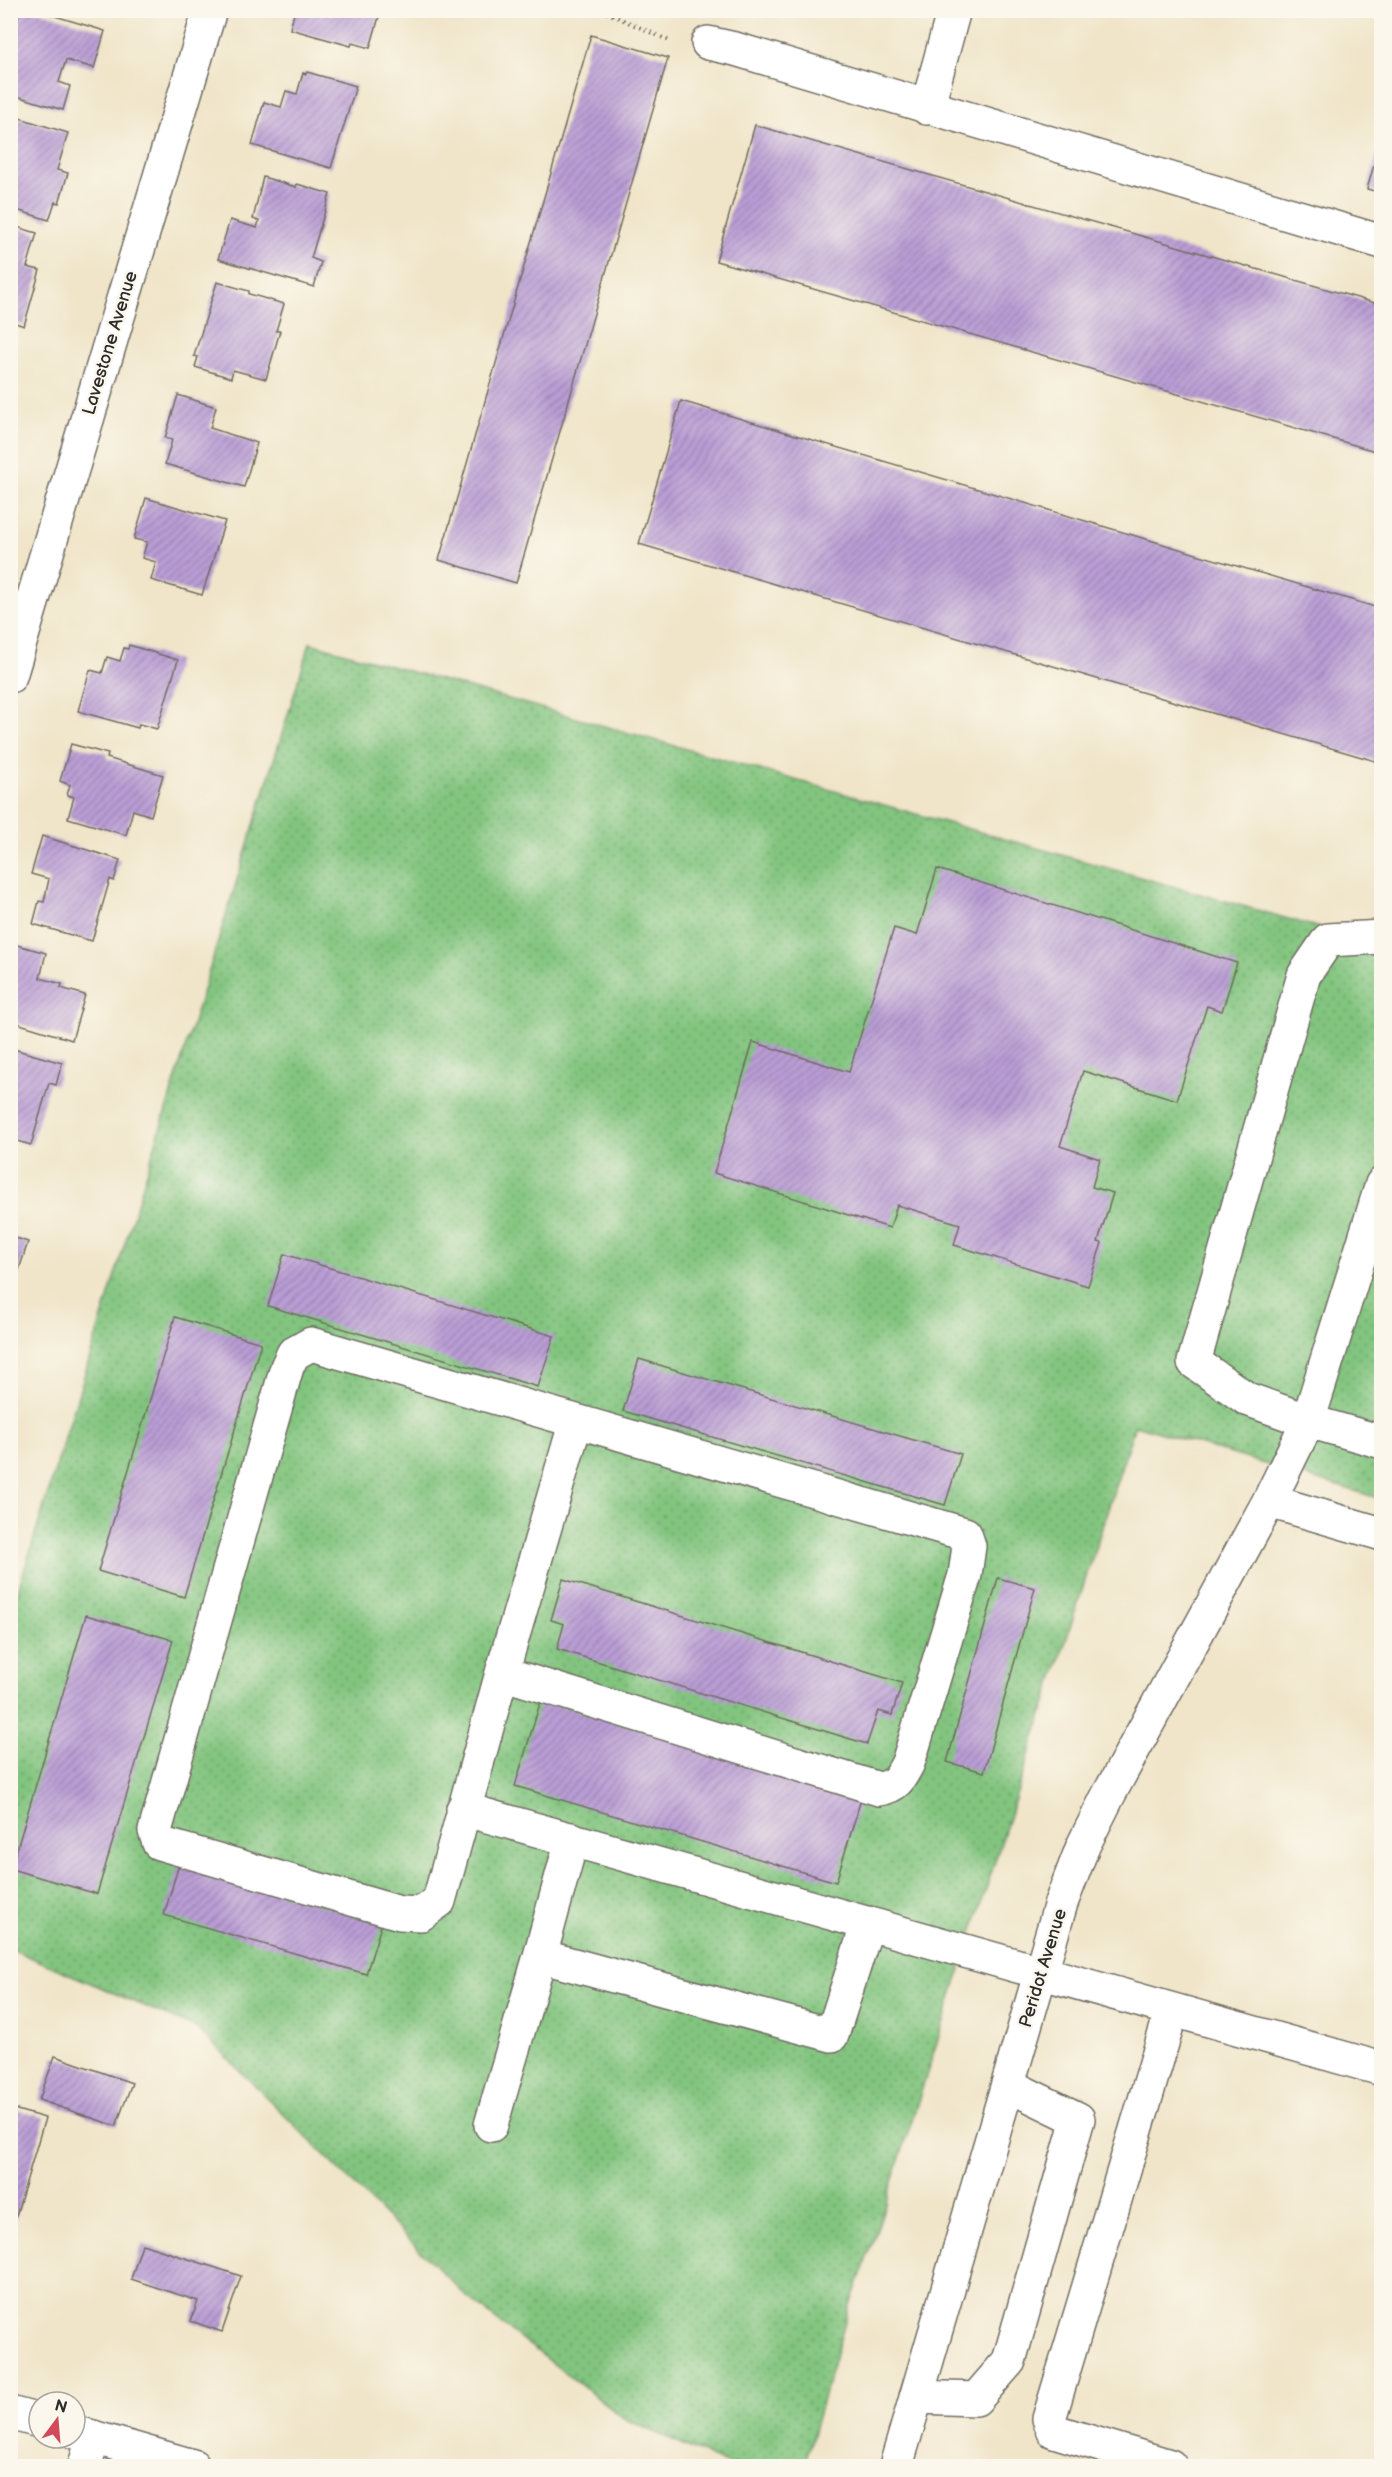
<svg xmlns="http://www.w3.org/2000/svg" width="1392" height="2477" font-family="'Balsamiq Sans',sans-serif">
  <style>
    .grass { fill: url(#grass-dots); stroke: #567855; stroke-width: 1.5 }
    .building { fill: url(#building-hatch) }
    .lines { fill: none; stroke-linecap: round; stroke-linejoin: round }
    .minor-casing { stroke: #706c62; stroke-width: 36 }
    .major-casing { stroke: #706c62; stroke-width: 36 }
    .path { stroke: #706c62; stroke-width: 4; stroke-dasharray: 1.5 4.5; stroke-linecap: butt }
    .minor { stroke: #fff; stroke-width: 33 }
    .major { stroke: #fff; stroke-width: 33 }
    .labels { text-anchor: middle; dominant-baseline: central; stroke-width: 5; stroke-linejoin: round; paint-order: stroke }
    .street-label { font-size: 18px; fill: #2b2b2b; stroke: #fbf7ec }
  </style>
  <defs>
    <pattern id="grass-dots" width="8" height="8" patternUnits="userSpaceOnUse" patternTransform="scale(1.5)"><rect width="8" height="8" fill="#82c57f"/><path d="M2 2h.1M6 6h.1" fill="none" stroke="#6ba068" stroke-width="1.8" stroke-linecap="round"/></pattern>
    <pattern id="building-hatch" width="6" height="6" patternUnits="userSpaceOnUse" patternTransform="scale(1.5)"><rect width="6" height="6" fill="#ba9dd5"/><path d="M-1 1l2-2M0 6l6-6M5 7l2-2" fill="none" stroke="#9780ad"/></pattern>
  </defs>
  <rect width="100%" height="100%" fill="#fbf7ec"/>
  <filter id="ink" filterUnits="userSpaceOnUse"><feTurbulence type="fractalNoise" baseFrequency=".0167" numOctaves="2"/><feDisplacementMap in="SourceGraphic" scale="12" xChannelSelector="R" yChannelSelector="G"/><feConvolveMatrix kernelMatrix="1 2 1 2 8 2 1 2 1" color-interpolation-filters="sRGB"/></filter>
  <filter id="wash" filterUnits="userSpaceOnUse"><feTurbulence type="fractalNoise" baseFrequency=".008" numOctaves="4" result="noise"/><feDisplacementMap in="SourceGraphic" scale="24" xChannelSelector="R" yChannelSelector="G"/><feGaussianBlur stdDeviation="1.35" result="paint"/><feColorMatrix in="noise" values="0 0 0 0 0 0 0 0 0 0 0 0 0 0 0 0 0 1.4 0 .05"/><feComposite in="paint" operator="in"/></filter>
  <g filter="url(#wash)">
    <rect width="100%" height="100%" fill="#f0e5c9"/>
    <path class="grass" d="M 310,643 L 1381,945 L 1381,1499 L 1135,1425 L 877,2229 L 849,2308 L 804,2466 L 731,2466 L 625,2419 L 467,2297 L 198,2029 L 11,1949 L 11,1613 Z"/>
    <g id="blocks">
      <path class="building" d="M 20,10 L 35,10 L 105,31 L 94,68 L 66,60 L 59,82 L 70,86 L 63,110 L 10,94 L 10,53 L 18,28 L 15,27 Z
        M 295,10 L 381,10 L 370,48 L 352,43 L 351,46 L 290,29 Z
        M 591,35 L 668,58 L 516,583 L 439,560 Z
        M 307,72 L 356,86 L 331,168 L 252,145 L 264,102 L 281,107 L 286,91 L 297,94 L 303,73 L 306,74 Z
        M 10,115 L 68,133 L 57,170 L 68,173 L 59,203 L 55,202 L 49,220 L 10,208 Z
        M 755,125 L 1382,305 L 1382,453 L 716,261 Z
        M 1381,141 L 1382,141 L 1382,193 L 1367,189 Z
        M 263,177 L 296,187 L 297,184 L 330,194 L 311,258 L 321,262 L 314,287 L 218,259 L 230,220 L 257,228 L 259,221 L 253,219 Z
        M 10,225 L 37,233 L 27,267 L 40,270 L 24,326 L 10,321 Z
        M 217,282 L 249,291 L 249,294 L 284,304 L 276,331 L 280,331 L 266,379 L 233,370 L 231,378 L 195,367 L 198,357 L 194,356 Z
        M 178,395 L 216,407 L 210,428 L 257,443 L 244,487 L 165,464 L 172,440 L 165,438 Z
        M 681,401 L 1382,609 L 1382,763 L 639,544 Z
        M 146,498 L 225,521 L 202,595 L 151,580 L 156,562 L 142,558 L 147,542 L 134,539 Z
        M 129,645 L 178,660 L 157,729 L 139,724 L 138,728 L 78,711 L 90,670 L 102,673 L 107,657 L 120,661 L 124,648 L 128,649 Z
        M 71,744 L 108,754 L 107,758 L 163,775 L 151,816 L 133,810 L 126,835 L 68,818 L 74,797 L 67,795 L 70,785 L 60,781 Z
        M 42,836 L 120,860 L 114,881 L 110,879 L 92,941 L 33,924 L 39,901 L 44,902 L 49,879 L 31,874 Z
        M 937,869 L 1237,963 L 1222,1011 L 1207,1006 L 1177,1100 L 1083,1071 L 1060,1146 L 1100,1159 L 1092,1187 L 1113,1193 L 1098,1242 L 1102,1243 L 1088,1286 L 954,1245 L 960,1224 L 897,1205 L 890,1228 L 714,1173 L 753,1042 L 849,1072 L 894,928 L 917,935 Z
        M 10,943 L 46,953 L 40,978 L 62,984 L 61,988 L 85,995 L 72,1040 L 10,1021 Z
        M 10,1048 L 62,1063 L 56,1085 L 49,1083 L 31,1145 L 10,1139 Z
        M 10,1236 L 28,1242 L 15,1282 L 10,1281 Z
        M 284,1254 L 554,1336 L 538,1387 L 268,1306 Z
        M 175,1317 L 261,1343 L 184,1597 L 98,1571 Z
        M 639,1359 L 961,1454 L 945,1505 L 623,1411 Z
        M 998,1578 L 1035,1588 L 984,1772 L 947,1762 Z
        M 563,1579 L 902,1683 L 892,1715 L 878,1711 L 867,1744 L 557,1649 L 564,1624 L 551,1620 Z
        M 86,1615 L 173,1640 L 97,1894 L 11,1869 Z
        M 541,1700 L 862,1796 L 836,1882 L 515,1786 Z
        M 179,1864 L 382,1923 L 366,1974 L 164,1915 Z
        M 55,2056 L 132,2083 L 116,2126 L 39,2100 Z
        M 10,2108 L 45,2118 L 11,2233 L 10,2233 Z
        M 142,2244 L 241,2276 L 222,2332 L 191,2321 L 198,2301 L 131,2279 Z"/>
    </g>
  </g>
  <g filter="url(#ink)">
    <use href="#blocks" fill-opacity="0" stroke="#706c62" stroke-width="1.5"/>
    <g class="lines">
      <g class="minor-casing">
        <path id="minor" d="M 708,43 L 735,49 L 1382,242
          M 927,108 L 954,10
          M 10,676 L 210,10
          M 1382,937 L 1328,940 L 1304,975 L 1194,1362 L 1247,1399 L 1308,1421 L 1382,1442
          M 311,1344 L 965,1534 L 969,1546 L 965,1575 L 908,1763 C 900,1778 897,1786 879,1789 L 502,1673 L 439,1901 L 421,1914 L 400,1913 L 159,1843 L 155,1831 L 287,1367 L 293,1354 Z
          M 1269,1501 L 1382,1534
          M 502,1673 L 576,1421
          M 463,1809 L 1382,2069
          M 572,1839 L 540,1956 L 832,2035 L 868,1923
          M 491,2125 L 540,1956
          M 916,2397 L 976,2399 L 1009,2361 L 1078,2119 L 1008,2085
          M 85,2466 L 93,2437
          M 896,2466 L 1061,1903 L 1083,1846 L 1108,1796 L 1269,1501 L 1308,1421 L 1382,1184
          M 1170,2466 L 1054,2431 L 1049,2419 L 1172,2010"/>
      </g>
      <g class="major-casing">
        <path id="major" d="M 10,2413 L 39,2421
          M 75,2432 L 193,2466"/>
      </g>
      <path class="path" d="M 601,10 L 672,42"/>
      <use href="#minor" class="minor"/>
      <use href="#major" class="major"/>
    </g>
  </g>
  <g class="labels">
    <g class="street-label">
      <text transform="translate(110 343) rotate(-73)">Lavestone Avenue</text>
      <text transform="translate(1043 1968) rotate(-73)">Peridot Avenue</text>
    </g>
  </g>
  <rect width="1392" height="2477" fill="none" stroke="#fbf7ec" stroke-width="36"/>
  <g transform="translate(57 2420) rotate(16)"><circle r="28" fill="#fbf7ec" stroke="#a8a59f" stroke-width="1.5"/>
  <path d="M0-4.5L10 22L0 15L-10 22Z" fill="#d1495b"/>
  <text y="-9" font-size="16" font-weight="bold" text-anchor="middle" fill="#2b2b2b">N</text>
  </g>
</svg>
